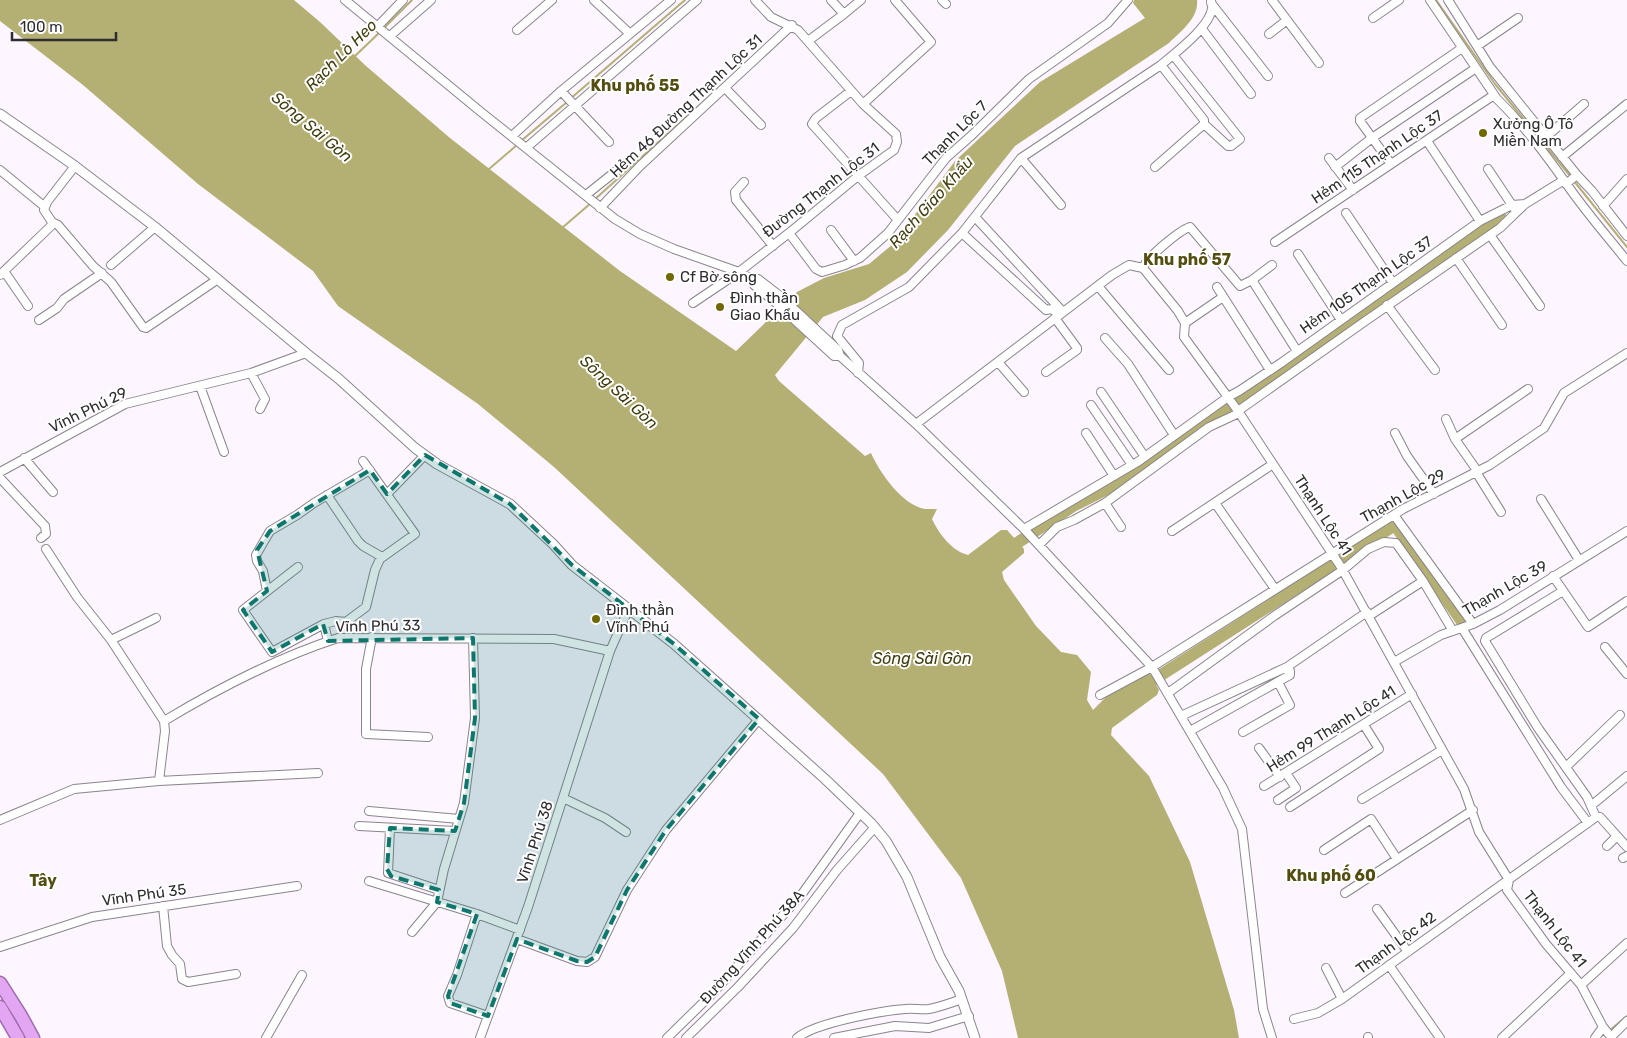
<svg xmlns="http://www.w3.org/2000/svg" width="1627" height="1038" font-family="Rubik,sans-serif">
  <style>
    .water { fill: #b4af73 }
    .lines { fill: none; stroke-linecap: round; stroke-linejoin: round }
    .stream { stroke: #b4af73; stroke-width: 2 }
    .river { stroke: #b4af73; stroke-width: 12 }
    .minor-casing { stroke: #8b848d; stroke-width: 10 }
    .tertiary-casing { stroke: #8b848d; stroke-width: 11 }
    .trunk-casing { stroke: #9f6cac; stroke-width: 15 }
    .minor { stroke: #fff; stroke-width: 8 }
    .tertiary { stroke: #fff; stroke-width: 9 }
    .trunk { stroke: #e2a6f2; stroke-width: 12 }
    .marked { fill: #0f766e; fill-opacity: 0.2; stroke: #0f766e; stroke-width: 4; stroke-dasharray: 10 6; stroke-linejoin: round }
    .poi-dot { fill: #706800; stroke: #fff; stroke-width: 2 }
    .labels { text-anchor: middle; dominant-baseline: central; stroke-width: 4; stroke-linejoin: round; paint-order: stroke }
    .street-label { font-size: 15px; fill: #2f2c2f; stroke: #fff }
    .poi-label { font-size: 15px; fill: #2f2c2f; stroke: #fff; text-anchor: start }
    .water-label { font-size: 16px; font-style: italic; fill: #423e0e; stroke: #fff }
    .neighbourhood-label { font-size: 16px; font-weight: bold; fill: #534e0f; stroke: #fff }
  </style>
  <rect width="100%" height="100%" fill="#fdf5ff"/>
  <path class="water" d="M 0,0 L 294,0 L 320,22 L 366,66 L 450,138 L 620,271 L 736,351 L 797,292 L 824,278 L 869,264 L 893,244 L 955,161 L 1040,82 L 1145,18 L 1133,3 L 1134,0 L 1197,0 C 1199,18 1181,31 1169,43 L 1015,146 L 948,230 L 907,272 L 865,300 L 823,317 L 775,375 L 779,381 L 865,456 L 871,453 C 880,473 902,505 925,509 C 929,509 934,509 937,509 L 932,519 C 939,534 952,551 968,555 L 1001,530 L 1007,530 L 1024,549 L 1024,553 L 1002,572 L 1004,580 L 1036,626 L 1061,652 L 1077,655 L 1091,672 L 1087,700 L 1093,710 L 1111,692 L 1145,673 L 1150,674 L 1159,690 L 1157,695 L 1112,728 L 1111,735 L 1149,776 L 1190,862 L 1234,1010 L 1239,1038 L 1018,1038 L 1002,971 L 961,878 L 883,774 L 554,467 L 478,404 L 338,306 L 313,271 L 198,184 L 83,85 L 0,21 Z"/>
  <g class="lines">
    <path class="stream" d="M 1436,0 L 1495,84 L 1571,177
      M 384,28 L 412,0
      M 354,57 L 381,31
      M 570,99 L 685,0
      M 521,141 L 567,102
      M 489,169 L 517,145
      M 1574,181 L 1627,247
      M 594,200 L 723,84
      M 562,228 L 591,203
      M 1609,1031 L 1627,1016"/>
    <path class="river" d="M 1005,551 L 1073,506 L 1109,488 L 1177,443 L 1501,218
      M 1147,684 L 1395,525 L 1461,620"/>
    <g class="minor-casing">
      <path id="minor" d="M 345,0 L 481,112 L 615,219 L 640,234 L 674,249 L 739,272 L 752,279 L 758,279 L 780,296 L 838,350 L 840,356 L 916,424 L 1024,529 L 1152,667 L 1223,788 L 1242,829 L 1263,1009 L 1272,1038
        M 594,0 L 629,33
        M 942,0 L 946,4
        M 1272,0 L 1319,63
        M 1430,0 L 1497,99 C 1524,125 1546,155 1568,186 C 1586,212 1607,236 1627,261
        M 1448,0 L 1490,67 L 1577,175 L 1566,184
        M 1211,3 L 1268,76
        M 844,14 L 861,0
        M 1373,18 L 1399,0
        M 378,26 L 403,0
        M 1202,29 L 1251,94
        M 517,30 L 552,0
        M 1269,34 L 1287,20
        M 390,36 L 431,0
        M 808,41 L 844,14 L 831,0
        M 1477,46 L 1518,18
        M 1173,55 L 1240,139 L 1231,146 L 1228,146 L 1204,124
        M 725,88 L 761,125
        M 561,91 L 609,142
        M 851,91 L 816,118 L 812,124 L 897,219
        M 863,104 L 931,42 L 895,0
        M 512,136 L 561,91 L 671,0
        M 1546,137 L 1584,104
        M 1427,141 L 1480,221
        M 526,148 L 697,0
        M 1562,157 L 1627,104
        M 1021,158 L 1061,205
        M 1329,158 L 1353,190
        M 1391,164 L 1360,121 L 1360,118 L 1462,48
        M 1155,167 L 1204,124 L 1204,120 L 1161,65
        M 1335,167 L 1372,138 L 1476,68
        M 1488,169 L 1514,208
        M 0,170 L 45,207
        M 1577,175 L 1592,191 L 1627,236
        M 744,182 L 735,192 L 736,200 L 773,246
        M 586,195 L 626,163
        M 1603,206 L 1627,179
        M 600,208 L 640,166 L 792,25
        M 1346,213 L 1393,283
        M 975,217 L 1063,312
        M 52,222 L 58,225 L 93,266 L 111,282 L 143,327 L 146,328 L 149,326 L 218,279
        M 831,230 L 854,261
        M 789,233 L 816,269 L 822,272 L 845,265 L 860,258 L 888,233 L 946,158 L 972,135 L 1029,79 L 1108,23 L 1128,0
        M 962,233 L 1046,310 L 1052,309 L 1059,315
        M 1490,235 L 1540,306
        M 1275,242 L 1494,95
        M 1298,254 L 1341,320
        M 1456,258 L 1502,325
        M 111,265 L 155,227
        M 1143,268 C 1146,258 1180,230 1190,227 L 1240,286 L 1252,280 L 1272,265
        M 4,271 L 28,306
        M 0,275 L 51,226 L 52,222 L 44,210 L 47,202 L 75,166
        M 752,279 L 754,285 L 775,302 L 834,356 L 840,356
        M 1252,280 L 1297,351
        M 1098,286 L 1169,370
        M 1217,287 L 1270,370
        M 693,303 L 739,272 L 789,233 L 858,176 L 894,150 L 897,142 L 896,134 L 863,104 L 798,30 L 771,17 L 755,0
        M 1387,305 L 1435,370
        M 39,320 L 57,308 L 64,299 L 102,273
        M 1185,323 L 1223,297
        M 1105,338 L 1128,364 L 1174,435
        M 998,362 L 1024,392
        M 1046,372 L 1077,350 L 1077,348 L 1055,318
        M 251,373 L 265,399 L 260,409
        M 858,373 L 859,363 L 837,336 L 842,325 L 909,287 L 962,233 L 1021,158 L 1161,65 C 1175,53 1210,27 1212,8 C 1213,5 1211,3 1211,0
        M 200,386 L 224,452
        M 1101,392 L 1145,457
        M 1091,405 L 1132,465
        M 1238,411 L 1364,322 L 1500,228 L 1525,204 L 1564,180
        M 1446,419 L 1455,439 L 1478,472
        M 916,424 L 1112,275 L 1129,265 L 1143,268 L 1178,311 L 1185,323 L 1184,337 L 1238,411 L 1341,567 L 1464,789 L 1479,832 L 1509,880 L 1507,890 L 1546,944 L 1581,985 L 1603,1027 L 1612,1038
        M 1086,433 L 1114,476
        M 1395,433 L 1407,456 L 1434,494
        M 1455,439 L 1528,389
        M 24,458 L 53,492
        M 0,472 L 125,404 L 251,373 L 306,353
        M 1476,472 L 1501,512
        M 0,478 L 45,526 L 46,534 L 41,538
        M 387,494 L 425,455
        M 327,495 L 358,541 L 363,546 L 382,557
        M 1541,499 L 1579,560
        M 1105,503 L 1209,427 L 1239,413
        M 1215,503 L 1275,589
        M 1394,515 L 1473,624
        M 1024,529 L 1139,461 L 1228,397 L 1239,391 L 1281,363 L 1480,221 L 1512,205 L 1525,204
        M 1172,531 L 1273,464
        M 1039,545 L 1057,527 L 1074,520 L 1105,503 L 1121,527
        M 298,567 L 243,610 L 272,652 L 324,624
        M 1553,576 L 1588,627 L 1627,601
        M 267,591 L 263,571 L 257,561 L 256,555 L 270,531 L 297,515 L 314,503 L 370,470
        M 1563,591 L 1486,638 L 1485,641 L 1538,728 L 1587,797 L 1596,817
        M 1369,616 L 1423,581
        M 1462,628 L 1561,787 L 1588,823
        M 372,637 L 366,669 L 366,734 L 428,737
        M 111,640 L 156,618
        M 328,641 L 324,624 L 336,621 L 346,622 L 366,607 L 375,570 L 380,559 L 415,534 L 363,461
        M 1605,647 L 1627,674
        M 1394,662 L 1441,635 L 1473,624 L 1500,610 L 1627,531
        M 1168,693 L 1274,616 L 1343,570 L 1368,549 L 1384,542 L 1396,543 L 1423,581 L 1453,631
        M 1100,695 L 1152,667 L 1403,509 L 1490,465 L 1544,428 L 1564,393 L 1627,353
        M 1181,716 L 1287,667 L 1367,612
        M 164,721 C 219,688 276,658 338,638 L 554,639 L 610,651
        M 1190,731 L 1290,675 L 1290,671 L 1287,667
        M 1243,732 L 1290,705 L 1278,682
        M 1259,748 L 1280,777
        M 1566,767 L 1620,715
        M 159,781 L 318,773
        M 1264,786 L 1412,694
        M 563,798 L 605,818 L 626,832
        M 1362,799 L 1442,750
        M 1278,800 L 1296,788 L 1286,773
        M 1592,805 L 1627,776
        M 1290,807 L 1379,749 L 1364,725
        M 369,811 L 459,819
        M 0,820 L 74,789 L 159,781 L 165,731 L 164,721 L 111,640 L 77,597 L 46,549
        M 359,826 L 455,831
        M 390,828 L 388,873 L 439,890
        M 1607,846 L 1617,836
        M 1324,850 L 1371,819 L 1397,859
        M 1623,858 L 1627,856
        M 369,881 L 477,914 L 457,975 L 448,996 L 450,1003 L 488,1016
        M 1345,893 L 1473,810
        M 163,906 L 167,946 L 172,955 L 180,964 L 182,979 L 188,982 L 236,974
        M 1377,909 L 1408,952
        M 477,914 L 520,930
        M 412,932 L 437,902 L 444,869 L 464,803 L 475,718 L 473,638
        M 517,939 L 577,961 L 587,962 L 595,957 L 627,890 L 666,830 L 759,719
        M 0,947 L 92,917 L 297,886
        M 1389,965 L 1440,1038
        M 1326,968 L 1342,999
        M 1581,985 L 1627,943
        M 1294,1019 L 1318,1013 L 1342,999 L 1596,817 L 1600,817 L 1627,847
        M 1368,1037 L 1368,1038
        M 266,1038 L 302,975
        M 480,1038 L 528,907 L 610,651 L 629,608
        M 667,1038 L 713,993 L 802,894 L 860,813
        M 686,1038 L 738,987 L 793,928 L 837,870 L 875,827
        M 797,1038 C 815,1023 880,1011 905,1009 C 913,1008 921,1010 929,1009 C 940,1007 951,1003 962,999
        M 834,1038 L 895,1026 L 929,1028 L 969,1016
        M 1502,1038 L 1571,973
        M 1595,1038 L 1603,1027
        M 1610,1038 L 1627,1021"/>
    </g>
    <g class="tertiary-casing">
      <path id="tertiary" d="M 0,114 L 75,166 L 155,227 L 306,353 L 339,379 L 415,448 L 437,464 L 510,504 L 553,544 L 572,565 L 674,644 L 825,779 L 871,823 L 886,841 L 907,877 L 940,957 L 959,991 L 975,1038"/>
    </g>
    <g class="trunk-casing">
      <path id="trunk" d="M 0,983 L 21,1016 L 33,1038
        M 0,1007 L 18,1038"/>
    </g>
    <use href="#minor" class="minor"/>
    <use href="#tertiary" class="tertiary"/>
    <use href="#trunk" class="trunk"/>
  </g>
  <path class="marked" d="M 425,455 L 510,504 L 572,565 L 674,644 L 759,719 L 666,830 L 627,890 L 595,957 L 587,962 L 577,961 L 517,939 L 488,1016 L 450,1003 L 448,996 L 477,914 L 437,902 L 439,890 L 391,876 L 387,869 L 390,828 L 455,831 L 464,803 L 475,718 L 473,638 L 328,641 L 323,624 L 272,652 L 243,610 L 267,591 L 257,550 L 270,531 L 370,470 L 387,494 Z"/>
  <g class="poi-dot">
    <circle cx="1483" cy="133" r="5"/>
    <circle cx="670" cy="277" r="5"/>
    <circle cx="720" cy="307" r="5"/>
    <circle cx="596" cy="619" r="5"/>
  </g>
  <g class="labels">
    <g class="street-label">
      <text transform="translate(686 106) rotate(-43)">Hẻm 46 Đường Thạnh Lộc 31</text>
      <text transform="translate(955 133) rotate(-45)">Thạnh Lộc 7</text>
      <text transform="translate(1377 157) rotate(-34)">Hẻm 115 Thạnh Lộc 37</text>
      <text transform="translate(821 190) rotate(-38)">Đường Thạnh Lộc 31</text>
      <text transform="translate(1366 285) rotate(-35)">Hẻm 105 Thạnh Lộc 37</text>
      <text transform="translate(88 410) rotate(-26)">Vĩnh Phú 29</text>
      <text transform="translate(1403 496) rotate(-29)">Thạnh Lộc 29</text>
      <text transform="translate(1323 515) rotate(57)">Thạnh Lộc 41</text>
      <text transform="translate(1505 588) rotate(-30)">Thạnh Lộc 39</text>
      <text transform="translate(378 626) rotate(-1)">Vĩnh Phú 33</text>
      <text transform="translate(1331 729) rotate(-32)">Hẻm 99 Thạnh Lộc 41</text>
      <text transform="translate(535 842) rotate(-72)">Vĩnh Phú 38</text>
      <text transform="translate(144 895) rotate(-8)">Vĩnh Phú 35</text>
      <text transform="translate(1555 929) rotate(52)">Thạnh Lộc 41</text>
      <text transform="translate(1396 943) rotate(-36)">Thạnh Lộc 42</text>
      <text transform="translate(752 947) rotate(-48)">Đường Vĩnh Phú 38A</text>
    </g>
    <g class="poi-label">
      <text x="1493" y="124">Xưởng Ô Tô<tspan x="1493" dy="17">Miền Nam</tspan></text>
      <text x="680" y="277">Cf Bờ sông</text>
      <text x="730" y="298">Đình thần<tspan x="730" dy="17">Giao Khẩu</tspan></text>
      <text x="606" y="610">Đình thần<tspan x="606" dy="17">Vĩnh Phú</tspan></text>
    </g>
    <g class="water-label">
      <text transform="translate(341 55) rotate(-45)">Rạch Lò Heo</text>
      <text transform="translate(312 127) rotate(40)">Sông Sài Gòn</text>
      <text transform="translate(931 202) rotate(-48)">Rạch Giao Khẩu</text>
      <text transform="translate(619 392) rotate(43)">Sông Sài Gòn</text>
      <text x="922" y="658">Sông Sài Gòn</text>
    </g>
    <g class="neighbourhood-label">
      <text x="635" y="85">Khu phố 55</text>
      <text x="1187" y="259">Khu phố 57</text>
      <text x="1331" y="875">Khu phố 60</text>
      <text x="43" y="880">Tây</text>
    </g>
  </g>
  <path d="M12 32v8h104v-8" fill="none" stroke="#2f2c2f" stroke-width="2.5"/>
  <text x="20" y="32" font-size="15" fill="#2f2c2f" stroke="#ffffff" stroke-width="4" paint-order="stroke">100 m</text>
</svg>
